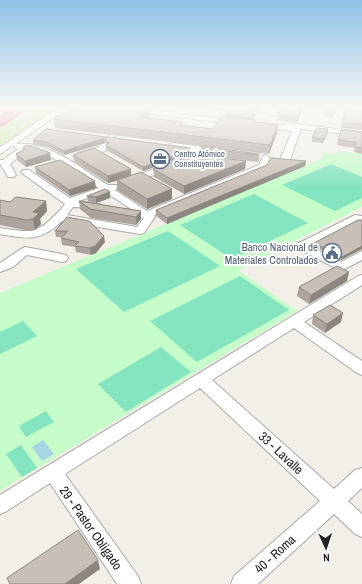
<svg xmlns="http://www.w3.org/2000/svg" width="362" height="584" font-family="'Archivo Narrow',sans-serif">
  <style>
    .grass { fill: #cdeead }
    .park { fill: #c5fcca }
    .pitch { fill: #83e4bf }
    .water { fill: #a7d4e1 }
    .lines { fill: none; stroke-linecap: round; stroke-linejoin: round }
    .stream { stroke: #a7d4e1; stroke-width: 1.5 }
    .minor-casing { stroke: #a9a9a9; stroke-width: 2 }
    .highway-casing { stroke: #e52164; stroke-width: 2 }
    .minor { fill: #fff; fill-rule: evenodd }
    .highway { fill: #ec8d9f; fill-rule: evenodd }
    .wall { fill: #aca49d }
    .shaded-wall { fill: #8c8680 }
    .building { fill: #c8bfb7; stroke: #8c8680 }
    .labels { text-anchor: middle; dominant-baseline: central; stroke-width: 4; stroke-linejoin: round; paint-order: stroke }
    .far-service-label { font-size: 9px; fill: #4e5e75; stroke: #fff; text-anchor: start }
    .service-label { font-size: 11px; fill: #4e5e75; stroke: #fff; text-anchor: end }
    .near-street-label { font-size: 13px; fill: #222; stroke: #fff }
  </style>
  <rect width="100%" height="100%" fill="#f2efe8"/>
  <path class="grass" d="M 32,107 L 60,107 L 0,150 L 0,126 Z"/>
  <path class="park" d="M 342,151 L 362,154 L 362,207 L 238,270 L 297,311 L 0,491 L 0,293 L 307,165 L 321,159 L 323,152 L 334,154 Z"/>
  <path class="pitch" d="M 331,164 L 362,177 L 362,198 L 335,211 L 282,185 Z
    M 254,194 L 308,223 L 232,259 L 180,225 Z
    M 168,231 L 220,266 L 124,312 L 76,269 Z
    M 240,276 L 289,310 L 197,362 L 150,321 Z
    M 23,321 L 37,336 L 0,354 L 0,332 Z
    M 161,347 L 191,372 L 126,412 L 98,384 Z
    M 46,411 L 54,422 L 26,437 L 19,426 Z
    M 21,445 L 37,468 L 22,477 L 6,454 Z"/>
  <path class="water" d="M 43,440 L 54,454 L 42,461 L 32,447 Z"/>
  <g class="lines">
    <path class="stream" d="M 18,115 L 44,114 L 54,107
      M 17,128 L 22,120 L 21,115"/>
    <g class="minor-casing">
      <path id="minor" d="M 59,107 L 68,107 L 16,144 C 48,140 82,169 108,185 L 116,185 L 118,187 L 115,190 L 147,211 L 259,165 L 263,156 L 266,155 L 270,158 L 266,169 L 154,215 L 155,217 L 144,233 L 140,234 L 62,221 C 41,242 27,239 0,234 L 0,228 C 21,231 33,236 50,220 C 55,215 61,210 65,204 L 23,174 L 21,172 L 23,170 L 29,170 L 70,198 L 99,188 L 53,158 L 42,152 L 27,150 L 10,164 L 16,175 L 14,177 L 8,177 L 0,164 L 0,160 L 3,160 L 18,149 L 15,148 L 14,145 L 0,154 L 0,147 ZM 105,192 L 131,209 L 119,209 L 118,211 L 119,213 L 144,218 L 137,227 L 67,215 L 73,207 L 100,208 L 101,206 L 100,204 L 79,201 Z
        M 106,107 L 128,107 L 235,120 L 239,122 L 235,124 L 110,109 Z
        M 241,107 C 252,107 277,107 284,113 C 277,119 263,112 257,110 C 251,109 246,110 241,107 Z
        M 340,108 L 362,110 L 362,114 L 340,112 Z
        M 258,123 L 284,125 L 288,123 L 362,132 L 362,136 L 301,129 L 290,160 L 285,163 L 280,160 L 292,131 L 261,127 L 258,127 Z
        M 112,135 L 116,138 L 105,151 L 81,158 L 77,155 L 78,153 L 99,147 L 109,136 Z
        M 173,143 L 219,149 L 223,152 L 219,155 L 170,148 L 169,146 L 170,144 Z
        M 169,164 L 174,167 L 172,169 L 131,183 L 126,180 L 128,178 Z
        M 355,215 L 362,216 L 362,222 L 357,221 L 310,246 L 341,262 L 362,251 L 362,260 L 341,271 L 297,248 L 295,246 L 297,244 Z
        M 25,247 L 62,254 L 66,255 L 68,258 L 66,261 L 62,262 L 27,255 L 13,267 L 0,272 L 0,263 L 21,249 Z
        M 362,275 L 362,285 L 304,322 L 362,361 L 362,375 L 357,373 L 294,328 L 212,380 L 334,489 L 355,470 L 362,468 L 362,488 L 348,501 L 362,514 L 362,537 L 355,534 L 334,514 L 258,584 L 231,584 L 234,576 L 320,501 L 200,388 L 65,474 L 138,576 L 141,584 L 117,584 L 50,483 L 7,511 L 0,514 L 0,495 L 358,276 Z"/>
    </g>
    <g class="highway-casing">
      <path id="highway" d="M 16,107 L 28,107 L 4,124 L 0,125 L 0,117 Z"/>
    </g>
    <use href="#minor" class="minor"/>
    <use href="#highway" class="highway"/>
  </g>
  <path class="wall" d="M 150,107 L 150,115 L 148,118 L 183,125 L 213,129 L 225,116 L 225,114 L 257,112 L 253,119 L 255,122 L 278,125 L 277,133 L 269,154 L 55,128 L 54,119 L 66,114 Z
    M 205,107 L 223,107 L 220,111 L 205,109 Z
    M 283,107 L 304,107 L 297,122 L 277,120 L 278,114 L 283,109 Z
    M 326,107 L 338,107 L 334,117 L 323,116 Z
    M 352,107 L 362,107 L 362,109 L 352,108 Z
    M 362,110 L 362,130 L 341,128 L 342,123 Z
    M 46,129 L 190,148 L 190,152 L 189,155 L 143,171 L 106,150 L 106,145 L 107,144 L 105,143 L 64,155 L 48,147 L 33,145 L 33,140 Z
    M 328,129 L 327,134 L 323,143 L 312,142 L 312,137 Z
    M 362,132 L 362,154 L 354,152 L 355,148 L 337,145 L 338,140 Z
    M 23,148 L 51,160 L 26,167 L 17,160 L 16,154 L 24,150 Z
    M 201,148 L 259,154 L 259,161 L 258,162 L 201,155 Z
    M 73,155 L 131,169 L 131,175 L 172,189 L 172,199 L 147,209 L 117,190 L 117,181 L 108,183 L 74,161 Z
    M 246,161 L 245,169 L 184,194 L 154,177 L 153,169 Z
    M 306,161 L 305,166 L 167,224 L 156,216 L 156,210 Z
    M 35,167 L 96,188 L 70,196 L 36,173 Z
    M 87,196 L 110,198 L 96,203 L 88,201 Z
    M 0,200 L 10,202 L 46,201 L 47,211 L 40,219 L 41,224 L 35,230 L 29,231 L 0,225 Z
    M 79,201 L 141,211 L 141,219 L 136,225 L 91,218 L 80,209 Z
    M 67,217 L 105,242 L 96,253 L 91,255 L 76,252 L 75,247 L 62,245 L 61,238 L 62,237 L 56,237 L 55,231 Z
    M 362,220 L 362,249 L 341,260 L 314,246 L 314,243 Z
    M 347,281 L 309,304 L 297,296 L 299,287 Z
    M 313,315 L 341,322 L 325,333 L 312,324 Z"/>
  <path class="shaded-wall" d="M 150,107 L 150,115 L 141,126 L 140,117 Z
    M 220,107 L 223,107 L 220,111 Z
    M 302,107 L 304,107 L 297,122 L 298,116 Z
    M 257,109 L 257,112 L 252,120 L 252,118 Z
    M 278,125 L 277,133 L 269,154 L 270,145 Z
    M 328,129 L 327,134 L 323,143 L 324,139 Z
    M 104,138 L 105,143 L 64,155 L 64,151 Z
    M 190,148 L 190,152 L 189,155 L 143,171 L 143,167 Z
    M 50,153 L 51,160 L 26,167 L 25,161 Z
    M 246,161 L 245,169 L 184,194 L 184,186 Z
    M 306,161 L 305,166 L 167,224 L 167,218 Z
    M 131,169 L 131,176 L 108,183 L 108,176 Z
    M 95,181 L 96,188 L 70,196 L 69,190 Z
    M 172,189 L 172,199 L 147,209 L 147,199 Z
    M 110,192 L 110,198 L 96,203 L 96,197 Z
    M 46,201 L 47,211 L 40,219 L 41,224 L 35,230 L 33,219 L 33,212 Z
    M 141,211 L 141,219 L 136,225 L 136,217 Z
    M 104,236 L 105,242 L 96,253 L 91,255 L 90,248 Z
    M 362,246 L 362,249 L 341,260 L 342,257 Z
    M 349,272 L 347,281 L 309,304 L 311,295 Z
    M 343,313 L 341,322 L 325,333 L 327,324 Z
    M 98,560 L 100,569 L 79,584 L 65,584 Z"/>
  <path class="building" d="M 78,107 L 150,107 L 140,117 L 183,122 L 181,125 L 213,129 L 221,116 L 255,120 L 254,122 L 278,125 L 270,145 L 54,119 L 61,114 L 66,114 L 72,110 L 74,110 Z
    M 230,107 L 243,107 L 257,109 L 252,118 L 225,114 Z
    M 286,107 L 302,107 L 298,116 L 278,114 L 280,110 Z
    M 326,107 L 337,107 L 334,114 L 324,113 Z
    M 346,109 L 362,110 L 362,125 L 342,123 Z
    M 317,128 L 328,129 L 324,139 L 312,137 Z
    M 46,129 L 190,148 L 189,150 L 143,167 L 106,145 L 109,143 L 104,138 L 64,151 L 47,142 L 33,140 Z
    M 341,130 L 362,132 L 362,148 L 355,147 L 356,142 L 338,140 Z
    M 26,145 L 40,149 L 50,153 L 25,161 L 16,154 L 25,149 L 23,148 Z
    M 202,146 L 259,154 L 259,155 L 201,148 Z
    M 94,148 L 131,169 L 108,176 L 73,155 Z
    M 194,155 L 246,161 L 184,186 L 153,169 Z
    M 271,158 L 306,161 L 167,218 L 156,210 L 267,165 Z
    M 60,160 L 95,181 L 69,190 L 35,167 Z
    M 141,172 L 172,189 L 147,199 L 117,180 Z
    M 105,189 L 110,192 L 96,197 L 87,196 Z
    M 16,197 L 46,201 L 33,212 L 39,213 L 33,219 L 27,220 L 0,215 L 0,200 L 10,202 Z
    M 79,201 L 141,211 L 136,217 L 90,209 Z
    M 67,217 L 89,221 L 104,236 L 95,246 L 90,248 L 75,246 L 79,242 L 61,238 L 68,231 L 55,231 Z
    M 358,220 L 362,220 L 362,246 L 342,257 L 314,243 Z
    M 337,266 L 349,272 L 311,295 L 299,287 Z
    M 330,305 L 343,313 L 327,324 L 313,315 Z
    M 78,530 L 98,560 L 65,584 L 10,584 L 7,578 Z"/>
  <linearGradient id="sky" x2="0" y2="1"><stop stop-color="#8ec1e5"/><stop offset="0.57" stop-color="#f9f8f5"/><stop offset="1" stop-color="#f9f8f5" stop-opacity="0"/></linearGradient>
  <rect width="362" height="189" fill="url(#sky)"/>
  <defs>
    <g id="office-ring" transform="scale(1)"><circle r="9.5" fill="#fff" stroke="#5c6f8a" stroke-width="1.5"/><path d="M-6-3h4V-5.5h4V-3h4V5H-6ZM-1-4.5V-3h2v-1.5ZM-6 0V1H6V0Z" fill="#5c6f8a"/></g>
    <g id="civic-ring" transform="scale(1)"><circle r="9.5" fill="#fff" stroke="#5c6f8a" stroke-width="1.5"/><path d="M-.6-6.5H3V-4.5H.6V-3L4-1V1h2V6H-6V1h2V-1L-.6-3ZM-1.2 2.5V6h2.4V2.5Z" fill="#5c6f8a"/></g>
  </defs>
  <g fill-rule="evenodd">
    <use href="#office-ring" x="160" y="159"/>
    <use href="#civic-ring" x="332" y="253"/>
  </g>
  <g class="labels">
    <g class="far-service-label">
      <text x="174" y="154">Centro Atómico<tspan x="174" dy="10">Constituyentes</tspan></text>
    </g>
    <g class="service-label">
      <text x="318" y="247">Banco Nacional de<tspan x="318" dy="13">Materiales Controlados</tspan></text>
    </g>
    <g class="near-street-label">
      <text transform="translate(281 453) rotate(43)">33 - Lavalle</text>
      <text transform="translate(91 528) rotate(55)">29 - Pastor Obligado</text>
      <text transform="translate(275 554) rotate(-42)">40 - Roma</text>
    </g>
  </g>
  <g transform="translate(326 548) rotate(177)" stroke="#ffffff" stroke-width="3" paint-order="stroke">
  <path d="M0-3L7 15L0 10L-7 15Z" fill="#222222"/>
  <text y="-6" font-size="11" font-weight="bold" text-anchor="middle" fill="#222222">N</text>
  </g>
</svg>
